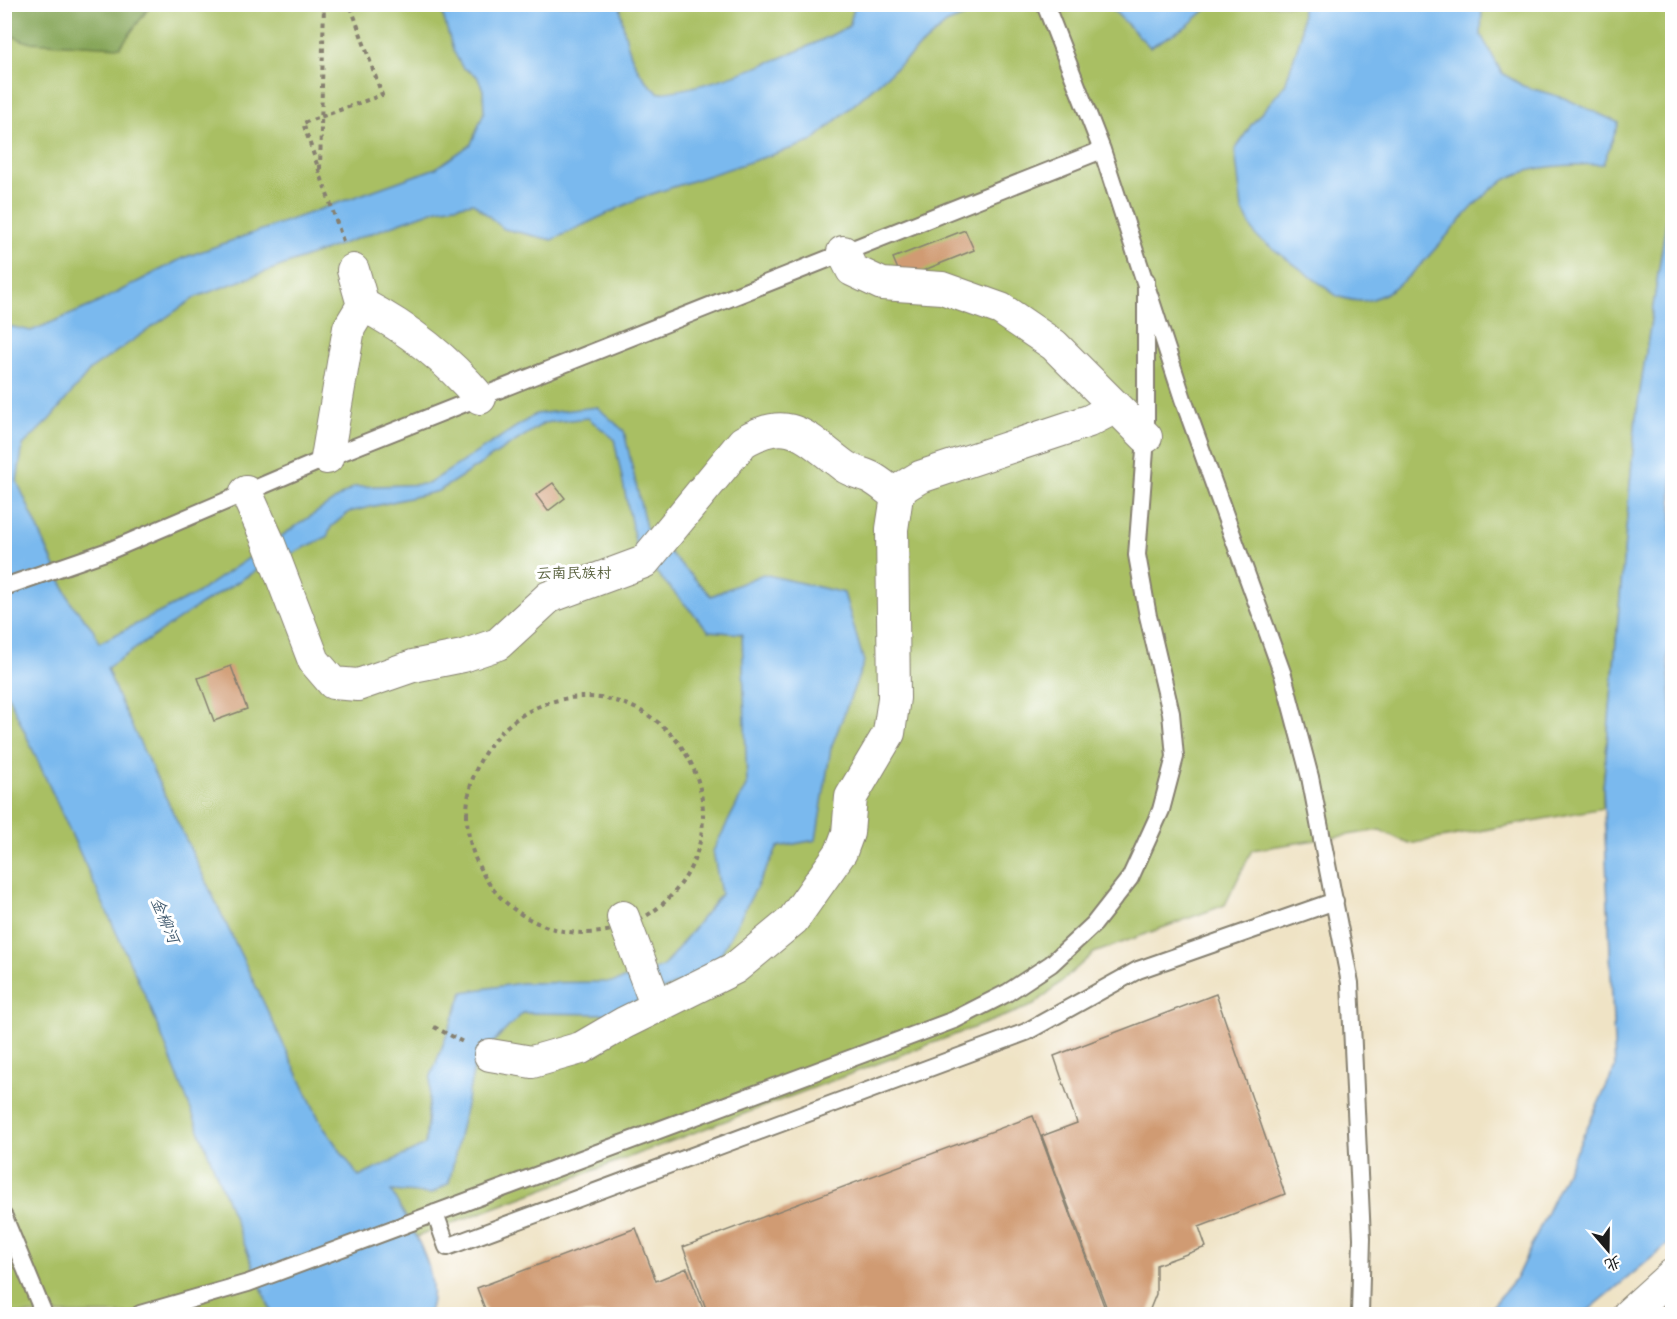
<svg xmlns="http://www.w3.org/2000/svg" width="1677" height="1319" font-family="Delius,'LXGW WenKai TC',sans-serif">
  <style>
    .green { fill: #a9bf63; stroke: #626e40; stroke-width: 1.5 }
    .forest { fill: #86a659; stroke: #51613a; stroke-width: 1.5 }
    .water { fill: #7ab9ee; stroke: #4b6a85; stroke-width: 1.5; fill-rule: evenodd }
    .building { fill: #d09b73 }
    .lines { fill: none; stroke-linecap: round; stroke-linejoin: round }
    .lane-casing { stroke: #868070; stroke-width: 20 }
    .street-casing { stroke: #868070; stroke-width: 34 }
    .path { stroke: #868070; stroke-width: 4; stroke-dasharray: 4.5 4.5; stroke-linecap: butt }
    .lane { stroke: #fff; stroke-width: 16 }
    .street { stroke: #fff; stroke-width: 32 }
    .labels { text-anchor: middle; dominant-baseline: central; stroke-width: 6; stroke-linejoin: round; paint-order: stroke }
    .park-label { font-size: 15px; fill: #545d38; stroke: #fff }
    .water-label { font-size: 16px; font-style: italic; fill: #425b70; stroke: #fff }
  </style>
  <rect width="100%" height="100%" fill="#fff"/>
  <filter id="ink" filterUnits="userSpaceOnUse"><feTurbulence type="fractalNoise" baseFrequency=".0167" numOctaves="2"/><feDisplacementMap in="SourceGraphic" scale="12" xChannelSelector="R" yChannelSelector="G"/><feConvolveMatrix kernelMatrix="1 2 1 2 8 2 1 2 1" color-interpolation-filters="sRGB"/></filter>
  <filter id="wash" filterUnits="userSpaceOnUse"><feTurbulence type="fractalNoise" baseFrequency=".008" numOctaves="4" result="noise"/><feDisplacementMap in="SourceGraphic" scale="24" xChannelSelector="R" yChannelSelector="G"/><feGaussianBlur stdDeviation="1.35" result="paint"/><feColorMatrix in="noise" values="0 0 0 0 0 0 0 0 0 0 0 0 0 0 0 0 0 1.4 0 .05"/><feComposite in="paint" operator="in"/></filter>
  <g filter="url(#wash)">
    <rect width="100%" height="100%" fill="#efe3c5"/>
    <path class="green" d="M 5,5 L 1672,5 L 1672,200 L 1669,203 L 1636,417 L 1603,788 L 1603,808 L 1409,844 L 1380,830 L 1252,850 L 1225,905 L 1094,953 L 1034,1005 L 416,1237 L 266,1298 L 272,1314 L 5,1314 Z"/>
    <path class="forest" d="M 5,4 L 151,4 L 151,5 L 120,47 L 27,42 L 5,33 Z"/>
    <path class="water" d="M 440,5 L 620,5 C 624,37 631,72 659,93 C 714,87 800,53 849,26 L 855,5 L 993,5 L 946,24 L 811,142 L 640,198 L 552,240 L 504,229 L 473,203 L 438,209 L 196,297 L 90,370 L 50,419 L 23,445 L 17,481 L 71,603 L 93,629 L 99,643 L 194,595 L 354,487 L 428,484 L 536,414 L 597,407 L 624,431 L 646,528 L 711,596 L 763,574 L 844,593 L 864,662 L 831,748 L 816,840 L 778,847 L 714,967 L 609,1014 L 523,1013 L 476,1059 L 449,1183 L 431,1194 L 391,1191 C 409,1224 445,1276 428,1314 L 272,1314 L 149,1004 L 5,689 L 4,325 L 31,331 L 93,305 L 183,258 L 436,168 L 471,144 L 484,112 L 483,90 L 477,76 L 462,67 L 453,50 ZM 588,418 L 614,439 L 637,551 L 709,631 L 742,634 L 747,784 L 713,851 L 721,894 L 663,967 L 614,982 L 521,983 L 463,992 L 431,1076 L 425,1145 L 359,1177 L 322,1125 L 118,697 L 107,668 L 200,605 L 257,570 L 327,537 L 331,527 L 349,512 L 439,491 L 544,423 Z
      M 1108,5 L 1211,5 L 1187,26 L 1150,47 Z
      M 1302,5 L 1482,5 L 1481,35 L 1502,73 L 1523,86 L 1564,98 L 1619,123 L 1603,164 C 1566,165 1523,164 1493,188 C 1456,217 1417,284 1373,299 C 1361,303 1349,300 1337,296 L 1256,236 L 1242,209 L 1235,150 L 1251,125 L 1285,85 L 1301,36 Z
      M 1672,200 L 1672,619 L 1668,657 L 1672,712 L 1672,1241 L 1584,1314 L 1486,1314 L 1516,1278 L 1615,1068 L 1603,788 L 1636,417 L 1669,203 Z"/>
    <g id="blocks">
      <path class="building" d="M 965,230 L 974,250 L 902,279 L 893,258 Z
        M 553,483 L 565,498 L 548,511 L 536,495 Z
        M 231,666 L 247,709 L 214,721 L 198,678 Z
        M 1216,994 L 1285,1194 L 1199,1227 L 1206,1247 L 1156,1265 L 1156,1294 L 1148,1314 L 1109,1314 L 1042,1136 L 1077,1123 L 1054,1056 Z
        M 1033,1116 L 1107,1314 L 708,1314 L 683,1247 Z
        M 636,1228 L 656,1281 L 687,1268 L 705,1314 L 487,1314 L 477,1288 Z"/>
    </g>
  </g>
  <g filter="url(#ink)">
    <use href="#blocks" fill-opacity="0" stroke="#868070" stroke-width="1.5"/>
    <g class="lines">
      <g class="lane-casing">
        <path id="lane" d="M 1045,4 L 1102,150 L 1183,399 L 1283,675 L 1310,777 L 1350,983 L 1362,1238 L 1360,1314
          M 4,587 L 111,550 L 327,458 L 1102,150
          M 435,1213 L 447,1247 L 1026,1032 L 1138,970 L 1335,901
          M 4,1217 L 44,1314
          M 140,1314 L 248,1283 L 954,1020 L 1007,993 L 1051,964 L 1094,924 L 1130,878 L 1161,810 L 1175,757 L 1171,713 L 1148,616 L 1137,555 L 1146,437 L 1146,280"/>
      </g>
      <g class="street-casing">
        <path id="street" d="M 843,252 L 852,270 L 882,284 L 942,288 L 1001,309 L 1054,345 L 1146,437
          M 353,270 L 363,305
          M 327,458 L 349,328 L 363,305 C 407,328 448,360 480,398
          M 246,492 L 268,541 L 314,661 L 333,683 L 358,685 L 413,666 L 463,656 L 498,644 L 549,597 L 644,562 L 743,442 C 791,413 807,439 844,466 C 852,472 862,473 870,477 C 880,482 888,490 897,496
          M 623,917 L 657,1007
          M 490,1055 L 532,1062 L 581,1048 L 624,1023 L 735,968 L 793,920 L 841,852 L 848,833 L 851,797 L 889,733 L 894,698 L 892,529 L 897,496 L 905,486 L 920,477 L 1089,421 L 1116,407
          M 1629,1314 L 1672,1275"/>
      </g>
      <path class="path" d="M 320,169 L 324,4
        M 343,241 L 303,123 L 382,95 L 350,4
        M467 815a118 118 0 1 1 236 0a118 118 0 1 1-236 0Z
        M 434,1027 L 463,1042"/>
      <use href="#lane" class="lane"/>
      <use href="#street" class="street"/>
    </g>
  </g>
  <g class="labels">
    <g class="park-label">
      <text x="574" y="572">云南民族村</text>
    </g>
    <g class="water-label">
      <text transform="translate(166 920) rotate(67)">金柳河</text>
    </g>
  </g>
  <rect width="1677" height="1319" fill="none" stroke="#fff" stroke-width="24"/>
  <g transform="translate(1608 1250) rotate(160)" stroke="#ffffff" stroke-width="4.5" paint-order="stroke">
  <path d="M0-4.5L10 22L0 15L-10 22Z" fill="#1c1c1c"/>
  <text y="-9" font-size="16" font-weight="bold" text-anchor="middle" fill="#1c1c1c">北</text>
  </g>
</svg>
